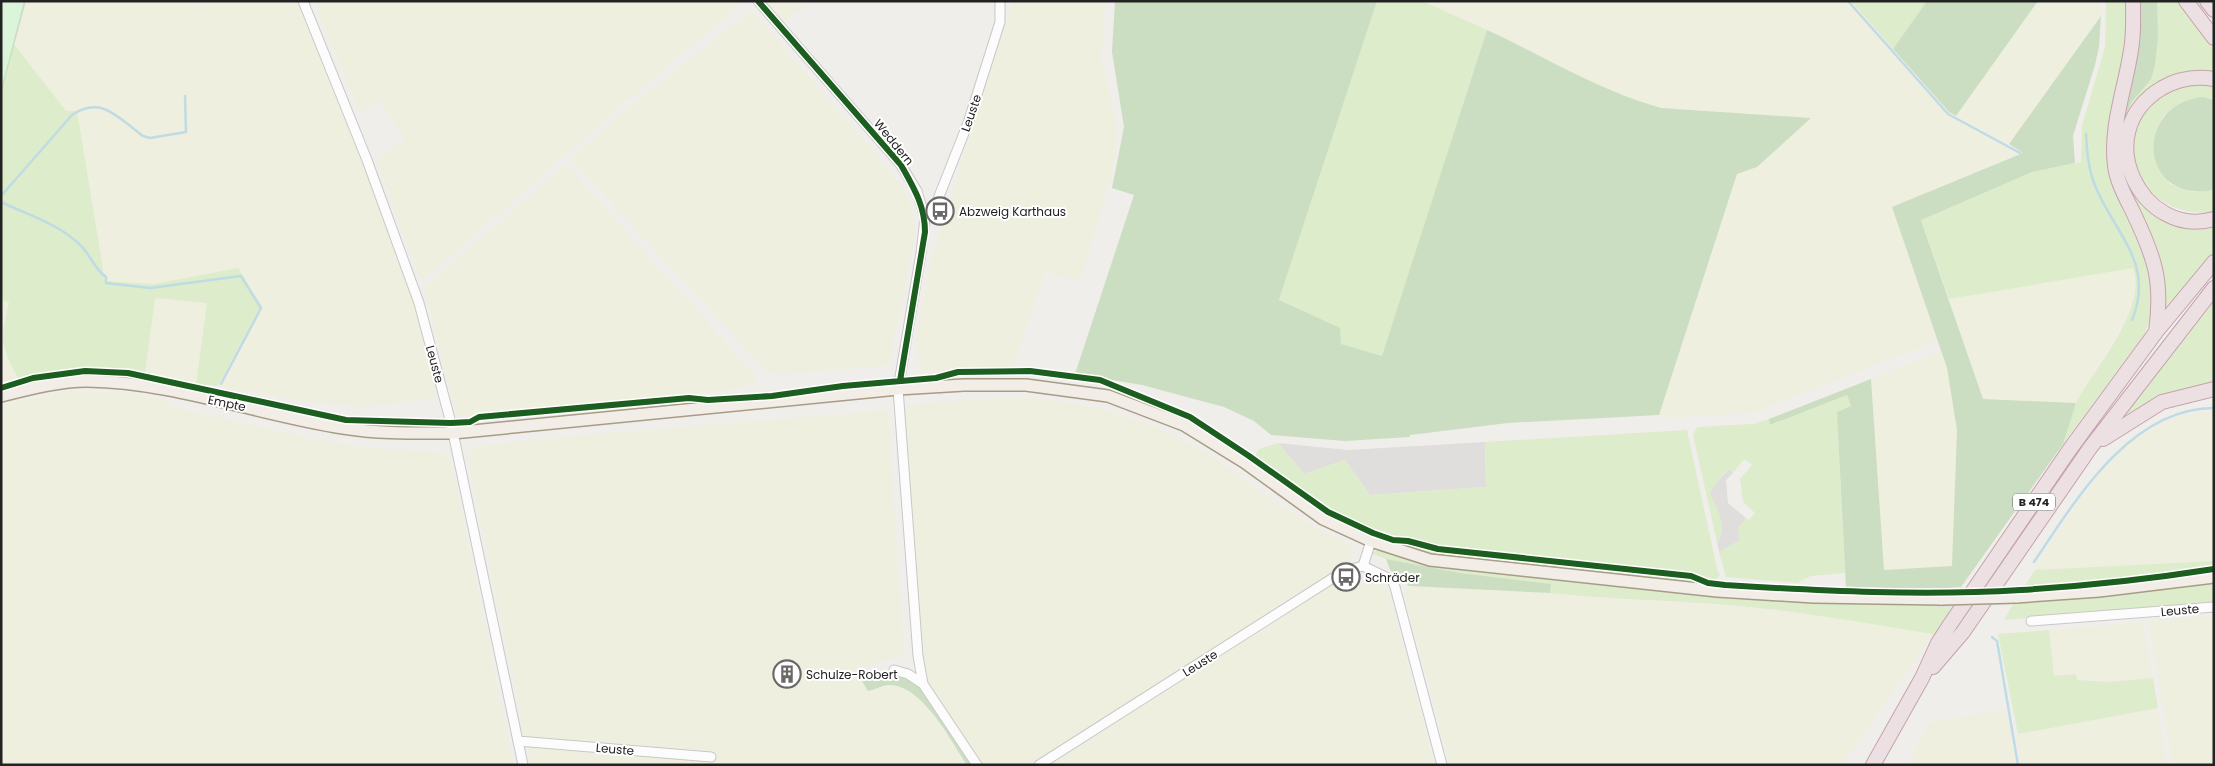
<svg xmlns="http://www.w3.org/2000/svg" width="2215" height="766" font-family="Poppins,sans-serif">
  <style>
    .residential { fill: #dfdedc }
    .farmland { fill: #efefdf }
    .grass { fill: #ddeccb }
    .forest { fill: #cbdec1 }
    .park { fill: #daf5da }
    .pier { fill: #dedddd }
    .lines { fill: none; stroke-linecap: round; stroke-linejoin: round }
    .stream { stroke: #bfdbe3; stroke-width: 2.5 }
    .minor-casing { stroke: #c9c8c7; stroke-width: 11 }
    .major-casing { stroke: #a79c86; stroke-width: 14 }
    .highway-casing { stroke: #c5a2ac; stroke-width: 16 }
    .minor { stroke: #fdfcfc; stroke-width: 9 }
    .major { stroke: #f3ede7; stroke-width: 11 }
    .highway { stroke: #ece0e2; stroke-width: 14 }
    .major-bridge-casing { stroke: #a79c86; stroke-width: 14; stroke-linecap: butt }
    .major-bridge { stroke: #f3ede7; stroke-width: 11 }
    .cycleway-casing { stroke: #fff; stroke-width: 9 }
    .cycleway { stroke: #1b5e20; stroke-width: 6 }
    .labels { text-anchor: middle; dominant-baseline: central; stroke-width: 4; stroke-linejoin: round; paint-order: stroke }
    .shield { fill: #fff; stroke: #646464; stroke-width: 1 }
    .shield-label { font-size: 11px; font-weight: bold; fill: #222 }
    .street-label { font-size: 12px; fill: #222; stroke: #fff }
    .poi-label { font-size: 12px; fill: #222; stroke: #fff; text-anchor: start }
  </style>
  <rect width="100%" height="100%" fill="#f0eeeb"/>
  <path class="residential" d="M 1485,442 L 1486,487 L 1370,495 L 1345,460 L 1304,474 L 1278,443 L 1348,450 Z
    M 1729,469 L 1733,473 L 1726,480 L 1728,503 L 1746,518 L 1738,528 L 1740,540 L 1719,552 L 1717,542 L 1720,538 L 1722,529 L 1721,521 L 1709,493 L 1715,484 Z"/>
  <path class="farmland" d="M 21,1 L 194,1 L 197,5 L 201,1 L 299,1 L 362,160 L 415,304 L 439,391 L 433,399 L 366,407 L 304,402 L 218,386 L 261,305 L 238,268 L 154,284 L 105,281 L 77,111 L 66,111 L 13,43 Z
    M 314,1 L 744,1 L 629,99 L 421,282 L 376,159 L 405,140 L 380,100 L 359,112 Z
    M 766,1 L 810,1 L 784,22 Z
    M 1013,1 L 1106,1 L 1101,58 L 1118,128 L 1113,171 L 1080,282 L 1045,272 L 1013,368 L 920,371 L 916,344 L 920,314 L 932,256 Z
    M 1422,1 L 1846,1 L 1947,115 L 2018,154 L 1892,207 L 1937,341 L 1752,413 L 1658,418 L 1738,174 L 1757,167 L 1810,118 L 1661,108 L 1639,102 L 1585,80 L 1523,46 Z
    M 2038,1 L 2100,1 L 2101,16 L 2009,144 L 1956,116 Z
    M 752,10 L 894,176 L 908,197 L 914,219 L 915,236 L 889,365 L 778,375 L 766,370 L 570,159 L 629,107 Z
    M 566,164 L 740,359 L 756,379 L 755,385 L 696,395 L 457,416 L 424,288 Z
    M 2133,267 L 2136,282 L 2133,307 L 2076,403 L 1983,399 L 1949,299 Z
    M 155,298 L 207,303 L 196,384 L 145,374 Z
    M 1,300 L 9,302 L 1,331 Z
    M 1,335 L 4,352 L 19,380 L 1,384 Z
    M 1941,351 L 1947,368 L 1957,430 L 1952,566 L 1884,571 L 1871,379 Z
    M 71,391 L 133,393 L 165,400 L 173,407 L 317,440 L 362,447 L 445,453 L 450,461 L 456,485 L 514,765 L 1,765 L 1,404 Z
    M 991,398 L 1031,398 L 1094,406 L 1155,426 L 1212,456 L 1283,508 L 1311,525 L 1355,548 L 1349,559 L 1332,572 L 1031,765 L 983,765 L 930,690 L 925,678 L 921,657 L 905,414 L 906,405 Z
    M 888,410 L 904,653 L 895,658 L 851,672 L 852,678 L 859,676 L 868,691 L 887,685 L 905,689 L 925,703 L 967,765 L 531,765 L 527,745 L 711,754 L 525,737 L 468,460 L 473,447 L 562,437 Z
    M 2202,412 L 2214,412 L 2214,561 L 2035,570 L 2070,513 L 2101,472 L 2127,445 L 2163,424 L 2186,415 Z
    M 1339,580 L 1380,584 L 1388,591 L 1435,765 L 1051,764 Z
    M 1409,586 L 1542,592 L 1591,598 L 1739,606 L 1830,617 L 1934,634 L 1841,765 L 1450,765 L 1404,592 Z
    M 2214,616 L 2214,765 L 2173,765 L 2148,621 Z
    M 2143,622 L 2153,678 L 2108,682 L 2077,680 L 2076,675 L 2054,676 L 2049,630 Z
    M 2158,708 L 2167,765 L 2021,765 L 2015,735 Z
    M 2006,709 L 2016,765 L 1908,765 L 1929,723 Z"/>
  <path class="grass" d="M 1377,1 L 1422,1 L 1487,30 L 1383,356 L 1340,344 L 1279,301 Z
    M 1851,1 L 1927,1 L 1893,49 Z
    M 2106,1 L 2127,1 L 2128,39 L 2108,141 L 2153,276 L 2152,313 L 2145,333 L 2063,444 C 2067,430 2070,414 2077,401 C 2096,366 2148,308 2133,268 L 1949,299 L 1921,219 L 2032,172 L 2081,162 L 2082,125 L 2105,47 Z
    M 2157,1 L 2177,1 L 2214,50 L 2214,73 L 2162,81 L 2150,89 L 2140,99 L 2122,141 L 2150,207 L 2214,223 L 2214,251 L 2166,309 L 2122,172 L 2119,152 L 2124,119 L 2137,96 Z
    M 13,43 L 66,111 L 77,111 L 105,281 L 154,284 L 238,268 L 261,305 L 218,386 L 196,384 L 207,303 L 155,298 L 145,374 L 85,367 L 19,380 C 0,344 0,342 9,302 L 1,300 L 1,87 Z
    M 2200,83 L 2214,85 L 2214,100 L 2203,97 L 2164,115 L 2155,133 L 2170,184 L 2193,192 L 2214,190 L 2214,212 C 2160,219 2115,172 2141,119 C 2148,105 2161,92 2177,86 C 2184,84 2193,84 2200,83 Z
    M 2214,301 L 2214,384 L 2142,407 L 2121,417 Z
    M 1847,395 L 1851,406 L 1837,412 L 1845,573 L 1811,576 L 1797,583 L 1726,577 L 1719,552 L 1740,540 L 1738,528 L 1746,518 L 1749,520 L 1755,513 L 1743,502 L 1740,479 L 1752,465 L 1744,459 L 1733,473 L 1728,469 L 1715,484 L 1710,493 C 1716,506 1729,529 1717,542 L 1693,435 L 1697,427 L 1753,424 L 1769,419 L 1771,425 Z
    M 1687,430 L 1718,573 L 1720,574 L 1717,580 L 1706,586 L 1444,557 C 1407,549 1369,538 1336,520 C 1308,505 1283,485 1257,466 L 1254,457 L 1259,449 L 1278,443 L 1304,474 L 1345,460 L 1370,495 L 1486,487 L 1485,442 Z
    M 1374,551 L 1382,551 L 1447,568 L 1730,599 L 1957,607 L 1939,635 C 1872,624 1806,612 1739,606 C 1676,600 1613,600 1550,593 L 1550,584 L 1460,573 L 1386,559 L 1372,554 Z
    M 2214,561 L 2214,572 L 2156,580 L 2023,592 L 2024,587 L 2035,570 Z
    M 2214,582 L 2214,603 L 2004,620 L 2013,604 L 2123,595 Z
    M 2049,630 L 2054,676 L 2076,674 L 2077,680 L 2108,682 L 2153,678 L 2158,708 L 2018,734 L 1998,634 Z"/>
  <path class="forest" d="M 1,1 L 26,1 L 1,94 Z
    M 1115,1 L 1377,1 L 1279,300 L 1340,328 L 1341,344 L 1382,356 L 1487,30 C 1546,57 1598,90 1661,108 L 1811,118 L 1757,167 L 1737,174 L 1659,415 L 1508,423 L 1410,435 L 1410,437 L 1345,441 L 1271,435 L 1254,421 L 1224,407 L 1142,385 L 1075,374 L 1134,195 L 1112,188 L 1124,127 L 1112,52 Z
    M 1927,1 L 2038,1 L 1956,116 L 1949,112 L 1893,49 Z
    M 2137,1 L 2157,1 L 2158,37 L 2155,65 L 2151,79 L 2132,102 L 2124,119 Z
    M 2101,16 L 2099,47 L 2095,65 L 2073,136 L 2075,163 L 2032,172 L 1921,220 L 1983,399 L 2076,403 L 2063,444 L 1961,587 L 1948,588 L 1947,590 L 1846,589 L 1837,412 L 1851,406 L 1847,395 L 1770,425 L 1769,419 L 1871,379 L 1884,570 L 1952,566 L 1957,430 L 1947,368 L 1892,207 L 2023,153 L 2009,144 Z
    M 2203,97 L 2214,100 L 2214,190 C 2138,204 2133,104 2203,97 Z
    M 1386,559 L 1460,573 L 1551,584 L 1550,593 L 1409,586 L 1390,570 Z
    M 873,673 C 892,674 910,677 924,689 L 974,765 L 967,765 C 951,741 921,682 887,685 C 881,686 874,690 868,691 L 859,676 Z"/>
  <path class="park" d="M 1,1 L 24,1 L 1,90 Z"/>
  <path class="pier" d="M 2023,586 L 2012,604 L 1937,607 L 1949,588 Z"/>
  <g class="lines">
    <path class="stream" d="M 1848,1 L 1948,114 L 2020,153
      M 2086,134 C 2087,151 2088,167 2094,183 C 2113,233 2156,262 2132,320
      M 1,196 L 72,115 C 102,95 118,118 143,136 L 150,138 L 186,132 L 185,96
      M 1,202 C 28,215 62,225 82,247 C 91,256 95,270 106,277 L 106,283 L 150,288 L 241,276 L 261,308 L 221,384
      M 2034,562 C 2075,501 2130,408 2214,408
      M 1992,637 L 1997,641 L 2018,765"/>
    <g class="minor-casing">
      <path id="minor" d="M 303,1 L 367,160 L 419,303 L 451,423 L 523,765
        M 758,1 L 901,165 L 917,191 L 925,218 L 921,253 L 898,389 L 918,656 L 923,684 L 977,765
        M 925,218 L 932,212 L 936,204 L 968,123 L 1000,22 L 1000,1
        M 1363,566 L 1371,541
        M 2031,621 L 2214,607
        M 894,670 L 908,674 L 923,684
        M 518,741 L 711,757
        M 1039,765 L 1344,571 L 1363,566 L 1392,580 L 1395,587 L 1442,765"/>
    </g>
    <g class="major-casing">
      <path id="major" d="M 1,396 C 29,389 59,381 87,381 C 174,382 258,415 343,428 C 379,434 416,433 453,433 L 898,389 L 964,385 L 1026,385 L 1108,396 L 1184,425 L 1244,462 L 1323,519 L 1371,541 L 1430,560 L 1717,591 L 1814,597 L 1942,599
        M 2016,597 L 2099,591 L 2214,577"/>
    </g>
    <g class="highway-casing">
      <path id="highway" d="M 2133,1 C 2133,18 2134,34 2131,50 C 2125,90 2110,126 2115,166 C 2117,182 2126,198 2133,212 C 2155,258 2163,281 2156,332
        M 2186,1 L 2214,38
        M 2207,1 L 2214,10
        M 2214,79 C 2196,76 2178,79 2162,88 C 2087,133 2143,240 2214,219
        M 2103,439 L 2162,402 L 2214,389
        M 1933,667 L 1963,632 L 2090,448 L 2214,288
        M 1873,765 L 1922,678 L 1938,643 L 1949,626 L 2070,449 L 2156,332 L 2214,262"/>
    </g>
    <use href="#minor" class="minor"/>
    <use href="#major" class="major"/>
    <use href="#highway" class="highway"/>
    <g class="major-bridge-casing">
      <path id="major-bridge" d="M 1942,599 L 2016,597"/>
    </g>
    <use href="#major-bridge" class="major-bridge"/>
    <g class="cycleway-casing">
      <path id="cycleway" d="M 758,1 L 901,165 C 914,188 925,206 925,232 L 900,381
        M 1,388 L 33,378 L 85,371 L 128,373 L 346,420 L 451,423 L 470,422 L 479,417 L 689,398 L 708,400 L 772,396 L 843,386 L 936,378 L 958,372 L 1030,371 L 1100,380 L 1190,417 L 1249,456 L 1328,512 L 1373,533 L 1393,540 L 1408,541 L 1438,549 L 1691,576 L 1708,583 L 1725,585 C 1823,591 1923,596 2021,590 C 2085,586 2150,579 2214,569"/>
    </g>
    <use href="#cycleway" class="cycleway"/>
  </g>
  <defs>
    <g id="bus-ring" transform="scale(1.4375)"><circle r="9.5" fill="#fff" stroke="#6a6968" stroke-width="1.5"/><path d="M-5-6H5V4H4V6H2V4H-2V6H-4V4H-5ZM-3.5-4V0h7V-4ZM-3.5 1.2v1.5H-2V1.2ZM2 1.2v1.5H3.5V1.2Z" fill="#6a6968"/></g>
    <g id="building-ring" transform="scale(1.4375)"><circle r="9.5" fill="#fff" stroke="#6a6968" stroke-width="1.5"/><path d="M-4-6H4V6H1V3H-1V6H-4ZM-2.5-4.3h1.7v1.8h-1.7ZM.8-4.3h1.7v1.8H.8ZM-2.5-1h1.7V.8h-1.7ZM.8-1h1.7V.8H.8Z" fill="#6a6968"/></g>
  </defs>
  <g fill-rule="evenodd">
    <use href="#bus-ring" x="940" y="211"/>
    <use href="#bus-ring" x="1346" y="577"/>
    <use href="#building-ring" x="787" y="674"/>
  </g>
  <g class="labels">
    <rect class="shield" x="2013" y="493.5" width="42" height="17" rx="4"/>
    <g class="shield-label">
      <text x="2034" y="502">B 474</text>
    </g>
    <g class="street-label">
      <text transform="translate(971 113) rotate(-71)">Leuste</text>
      <text transform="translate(894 142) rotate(51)">Weddern</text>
      <text transform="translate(435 364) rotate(75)">Leuste</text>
      <text transform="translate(227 403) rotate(12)">Empte</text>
      <text transform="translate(2180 610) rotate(-5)">Leuste</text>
      <text transform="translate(1200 663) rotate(-32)">Leuste</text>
      <text transform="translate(615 749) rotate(5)">Leuste</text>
    </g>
    <g class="poi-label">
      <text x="959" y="211">Abzweig Karthaus</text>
      <text x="1365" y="577">Schräder</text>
      <text x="806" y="674">Schulze-Robert</text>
    </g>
  </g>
  <rect width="2215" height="766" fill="none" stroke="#222222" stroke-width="5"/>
</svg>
